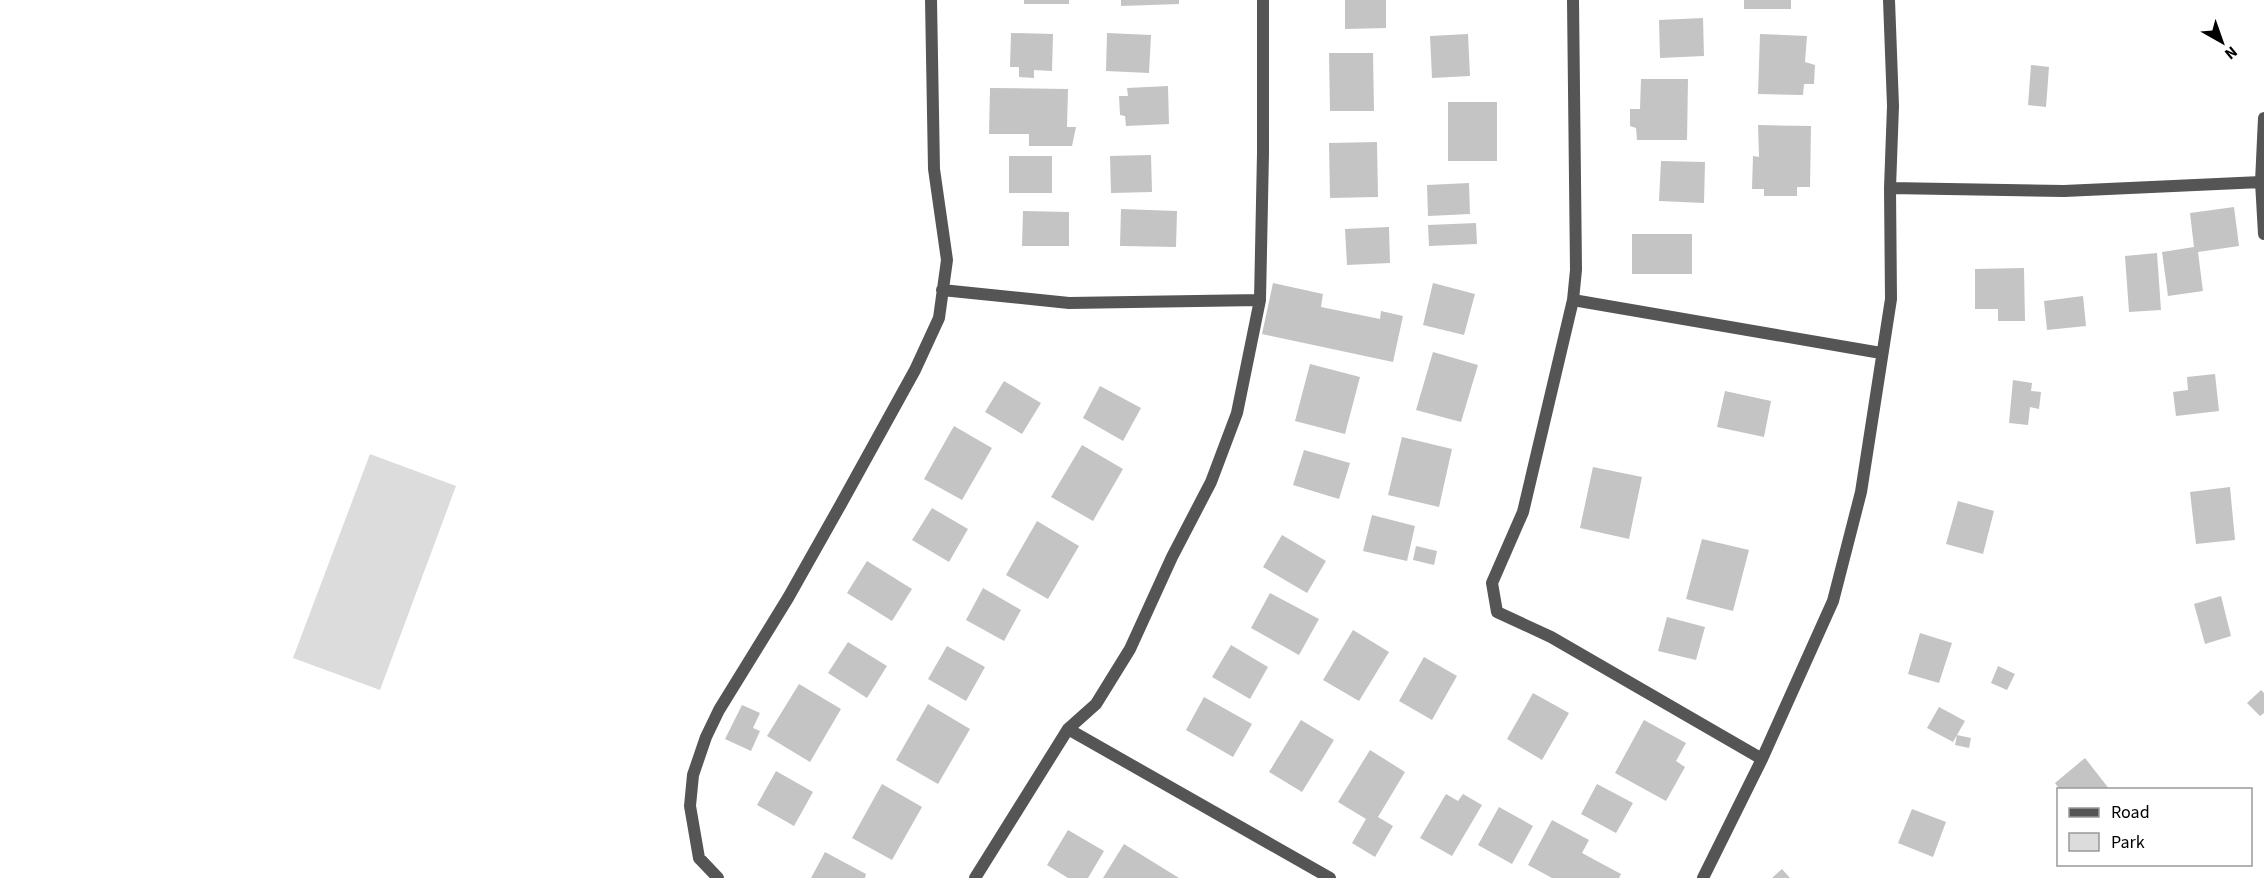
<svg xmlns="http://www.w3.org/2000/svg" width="2264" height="878" font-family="'Source Sans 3',sans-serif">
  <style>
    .green { fill: #dcdcdc }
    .building { fill: #c4c4c4 }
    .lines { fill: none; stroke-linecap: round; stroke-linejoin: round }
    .street { stroke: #555; stroke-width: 12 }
  </style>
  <rect width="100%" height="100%" fill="#fff"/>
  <path class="green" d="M 370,454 L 456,486 L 380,690 L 293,658 Z"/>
  <path class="building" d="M 1024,0 L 1069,0 L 1069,4 L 1024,4 Z
    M 1121,0 L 1179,0 L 1179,4 L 1121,6 Z
    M 1345,0 L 1386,0 L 1386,28 L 1345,29 Z
    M 1744,0 L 1791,0 L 1791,9 L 1744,9 Z
    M 1703,18 L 1704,56 L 1660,58 L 1659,20 Z
    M 1011,33 L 1053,34 L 1052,71 L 1034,70 L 1034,78 L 1019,77 L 1019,67 L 1010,67 Z
    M 1107,33 L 1151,35 L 1149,73 L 1106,71 Z
    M 1468,34 L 1470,76 L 1432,78 L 1430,36 Z
    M 1760,34 L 1807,36 L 1805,62 L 1815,65 L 1814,84 L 1804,84 L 1803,95 L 1758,94 Z
    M 1329,53 L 1373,53 L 1374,111 L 1330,111 Z
    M 2031,65 L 2049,67 L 2046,107 L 2028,105 Z
    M 1641,79 L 1688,79 L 1687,140 L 1637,140 L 1636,128 L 1630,126 L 1630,109 L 1640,109 Z
    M 1168,86 L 1169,124 L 1126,126 L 1125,116 L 1120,115 L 1119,96 L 1128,96 L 1127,88 Z
    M 990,88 L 1068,89 L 1067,127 L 1076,127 L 1072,146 L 1029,146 L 1029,134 L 989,134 Z
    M 1448,102 L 1497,102 L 1497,161 L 1448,161 Z
    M 1758,125 L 1811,126 L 1810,187 L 1797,187 L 1797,196 L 1764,196 L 1764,189 L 1752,189 L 1753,156 L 1759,157 Z
    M 1377,142 L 1378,197 L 1330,198 L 1329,143 Z
    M 1151,155 L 1152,192 L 1111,193 L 1110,156 Z
    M 1009,156 L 1052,156 L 1052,193 L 1009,193 Z
    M 1661,161 L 1705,162 L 1704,203 L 1659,201 Z
    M 1469,183 L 1470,214 L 1428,216 L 1427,185 Z
    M 2234,207 L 2239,246 L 2198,252 L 2203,291 L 2168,296 L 2162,252 L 2194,247 L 2190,213 Z
    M 1121,209 L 1177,211 L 1176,247 L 1120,246 Z
    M 1023,211 L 1069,212 L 1069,246 L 1022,246 Z
    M 1476,223 L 1477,244 L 1429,246 L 1428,225 Z
    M 1389,227 L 1390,263 L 1347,265 L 1345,229 Z
    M 1632,234 L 1692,234 L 1692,274 L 1632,274 Z
    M 2157,253 L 2161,310 L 2129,312 L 2125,256 Z
    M 2024,268 L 2025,321 L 1998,321 L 1998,309 L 1975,309 L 1975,269 Z
    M 1273,283 L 1323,294 L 1321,307 L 1380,319 L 1381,311 L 1403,316 L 1393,362 L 1262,334 Z
    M 1433,283 L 1475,294 L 1464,335 L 1423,325 Z
    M 2083,296 L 2086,326 L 2047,330 L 2044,301 Z
    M 1433,352 L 1478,365 L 1461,422 L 1416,410 Z
    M 1310,364 L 1360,377 L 1345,434 L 1295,421 Z
    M 2215,374 L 2219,411 L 2176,416 L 2173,392 L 2188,390 L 2187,377 Z
    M 2013,380 L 2032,383 L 2031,391 L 2041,392 L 2039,409 L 2030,407 L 2028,425 L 2009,423 Z
    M 1004,381 L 1041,403 L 1022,434 L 985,412 Z
    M 1100,386 L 1141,408 L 1123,441 L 1083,418 Z
    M 1725,391 L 1771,401 L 1764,437 L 1717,427 Z
    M 954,426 L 992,448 L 962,500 L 924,479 Z
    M 1402,437 L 1452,449 L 1439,507 L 1388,495 Z
    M 1082,445 L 1123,469 L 1093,521 L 1051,497 Z
    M 1304,450 L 1350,463 L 1339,499 L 1293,485 Z
    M 1593,467 L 1642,477 L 1629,539 L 1580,528 Z
    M 2230,487 L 2235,540 L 2196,544 L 2190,492 Z
    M 1958,501 L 1994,511 L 1983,554 L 1946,544 Z
    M 932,508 L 968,529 L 949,562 L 912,540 Z
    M 1372,515 L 1415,526 L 1407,561 L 1363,551 Z
    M 1037,521 L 1079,546 L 1048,599 L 1006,575 Z
    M 1282,535 L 1326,561 L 1307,593 L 1263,567 Z
    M 1702,539 L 1749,550 L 1733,611 L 1686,599 Z
    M 1416,546 L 1437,551 L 1434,565 L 1413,560 Z
    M 867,561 L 912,589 L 892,621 L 847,593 Z
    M 983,588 L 1021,610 L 1004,641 L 966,620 Z
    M 1270,593 L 1319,619 L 1299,655 L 1251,628 Z
    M 2221,596 L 2231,636 L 2205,644 L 2194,604 Z
    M 1667,617 L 1705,627 L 1696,660 L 1658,651 Z
    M 1353,630 L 1389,652 L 1359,701 L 1323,680 Z
    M 1920,633 L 1952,643 L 1939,683 L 1908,674 Z
    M 848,642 L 887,666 L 867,698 L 828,673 Z
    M 1231,645 L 1268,667 L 1250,699 L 1212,677 Z
    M 947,646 L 985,667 L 966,701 L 928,679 Z
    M 1424,657 L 1457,676 L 1432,720 L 1399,701 Z
    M 1998,666 L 2015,674 L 2007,690 L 1991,683 Z
    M 799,684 L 841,709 L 810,762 L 767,736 Z
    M 2261,690 L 2264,693 L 2264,713 L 2260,716 L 2247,703 Z
    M 1533,693 L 1569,713 L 1542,760 L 1507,739 Z
    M 1204,697 L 1252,724 L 1233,757 L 1186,730 Z
    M 928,704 L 970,729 L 938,784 L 896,760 Z
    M 742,705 L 760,713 L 753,728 L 760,731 L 751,751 L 725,739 Z
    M 1939,707 L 1965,721 L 1953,742 L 1927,728 Z
    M 1301,720 L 1334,740 L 1302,792 L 1269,772 Z
    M 1644,720 L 1686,743 L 1676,761 L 1685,767 L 1666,801 L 1615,773 Z
    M 1957,735 L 1971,738 L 1969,748 L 1955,745 Z
    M 1370,750 L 1405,772 L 1378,817 L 1393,826 L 1375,857 L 1352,843 L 1366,819 L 1338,802 Z
    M 2085,758 L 2110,790 L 2060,790 L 2055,783 Z
    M 776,771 L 813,792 L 794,826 L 757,805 Z
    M 882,784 L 922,807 L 892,860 L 852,838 Z
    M 1597,784 L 1633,803 L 1616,833 L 1581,814 Z
    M 1446,794 L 1458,801 L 1463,794 L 1482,805 L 1452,856 L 1420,838 Z
    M 1499,807 L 1533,826 L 1512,864 L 1478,845 Z
    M 1912,809 L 1946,822 L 1933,857 L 1898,843 Z
    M 1552,820 L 1589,840 L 1582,853 L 1621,874 L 1619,878 L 1552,878 L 1528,865 Z
    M 1068,830 L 1104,851 L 1088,878 L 1068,878 L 1047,865 Z
    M 1124,844 L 1179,878 L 1103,878 Z
    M 825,852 L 866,874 L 865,878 L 811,878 Z
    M 1782,869 L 1790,878 L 1772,878 Z"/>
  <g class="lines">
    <path class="street" d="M 1573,0 L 1576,270 L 1573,300 L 1523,512 L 1492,583 L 1497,612 L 1551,637 L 1762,759
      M 2264,118 L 2261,182 L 2264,234
      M 1890,188 L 2064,191 L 2261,182
      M 942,290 L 1069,303 L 1260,300
      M 1573,300 L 1881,353
      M 1068,729 L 1330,878
      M 718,878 L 699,858 L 690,806 L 693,775 L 706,737 L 719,710 L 788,598 L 841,504 L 915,370 L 939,318 L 947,260 L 934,169 L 931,0
      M 975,878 L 1068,729 L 1096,704 L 1130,649 L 1172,557 L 1211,482 L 1237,413 L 1260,300 L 1263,153 L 1263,0
      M 1703,878 L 1762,759 L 1833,601 L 1861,492 L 1891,299 L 1890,188 L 1893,106 L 1889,0"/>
  </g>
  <rect x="2057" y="788" width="195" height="78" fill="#ffffff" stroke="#999999" stroke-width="1.5"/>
  <rect x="2069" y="808" width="30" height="9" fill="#555555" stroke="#999999" stroke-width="1.5"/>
  <text x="2111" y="818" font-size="18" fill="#000000">Road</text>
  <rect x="2069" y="833" width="30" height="18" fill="#dcdcdc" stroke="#999999" stroke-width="1.5"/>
  <text x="2111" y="848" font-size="18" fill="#000000">Park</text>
  <g transform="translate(2222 42) rotate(140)" stroke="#ffffff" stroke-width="4.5" paint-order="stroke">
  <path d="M0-4.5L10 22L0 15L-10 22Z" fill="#000000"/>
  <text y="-9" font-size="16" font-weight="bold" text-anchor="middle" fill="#000000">N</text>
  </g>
</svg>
